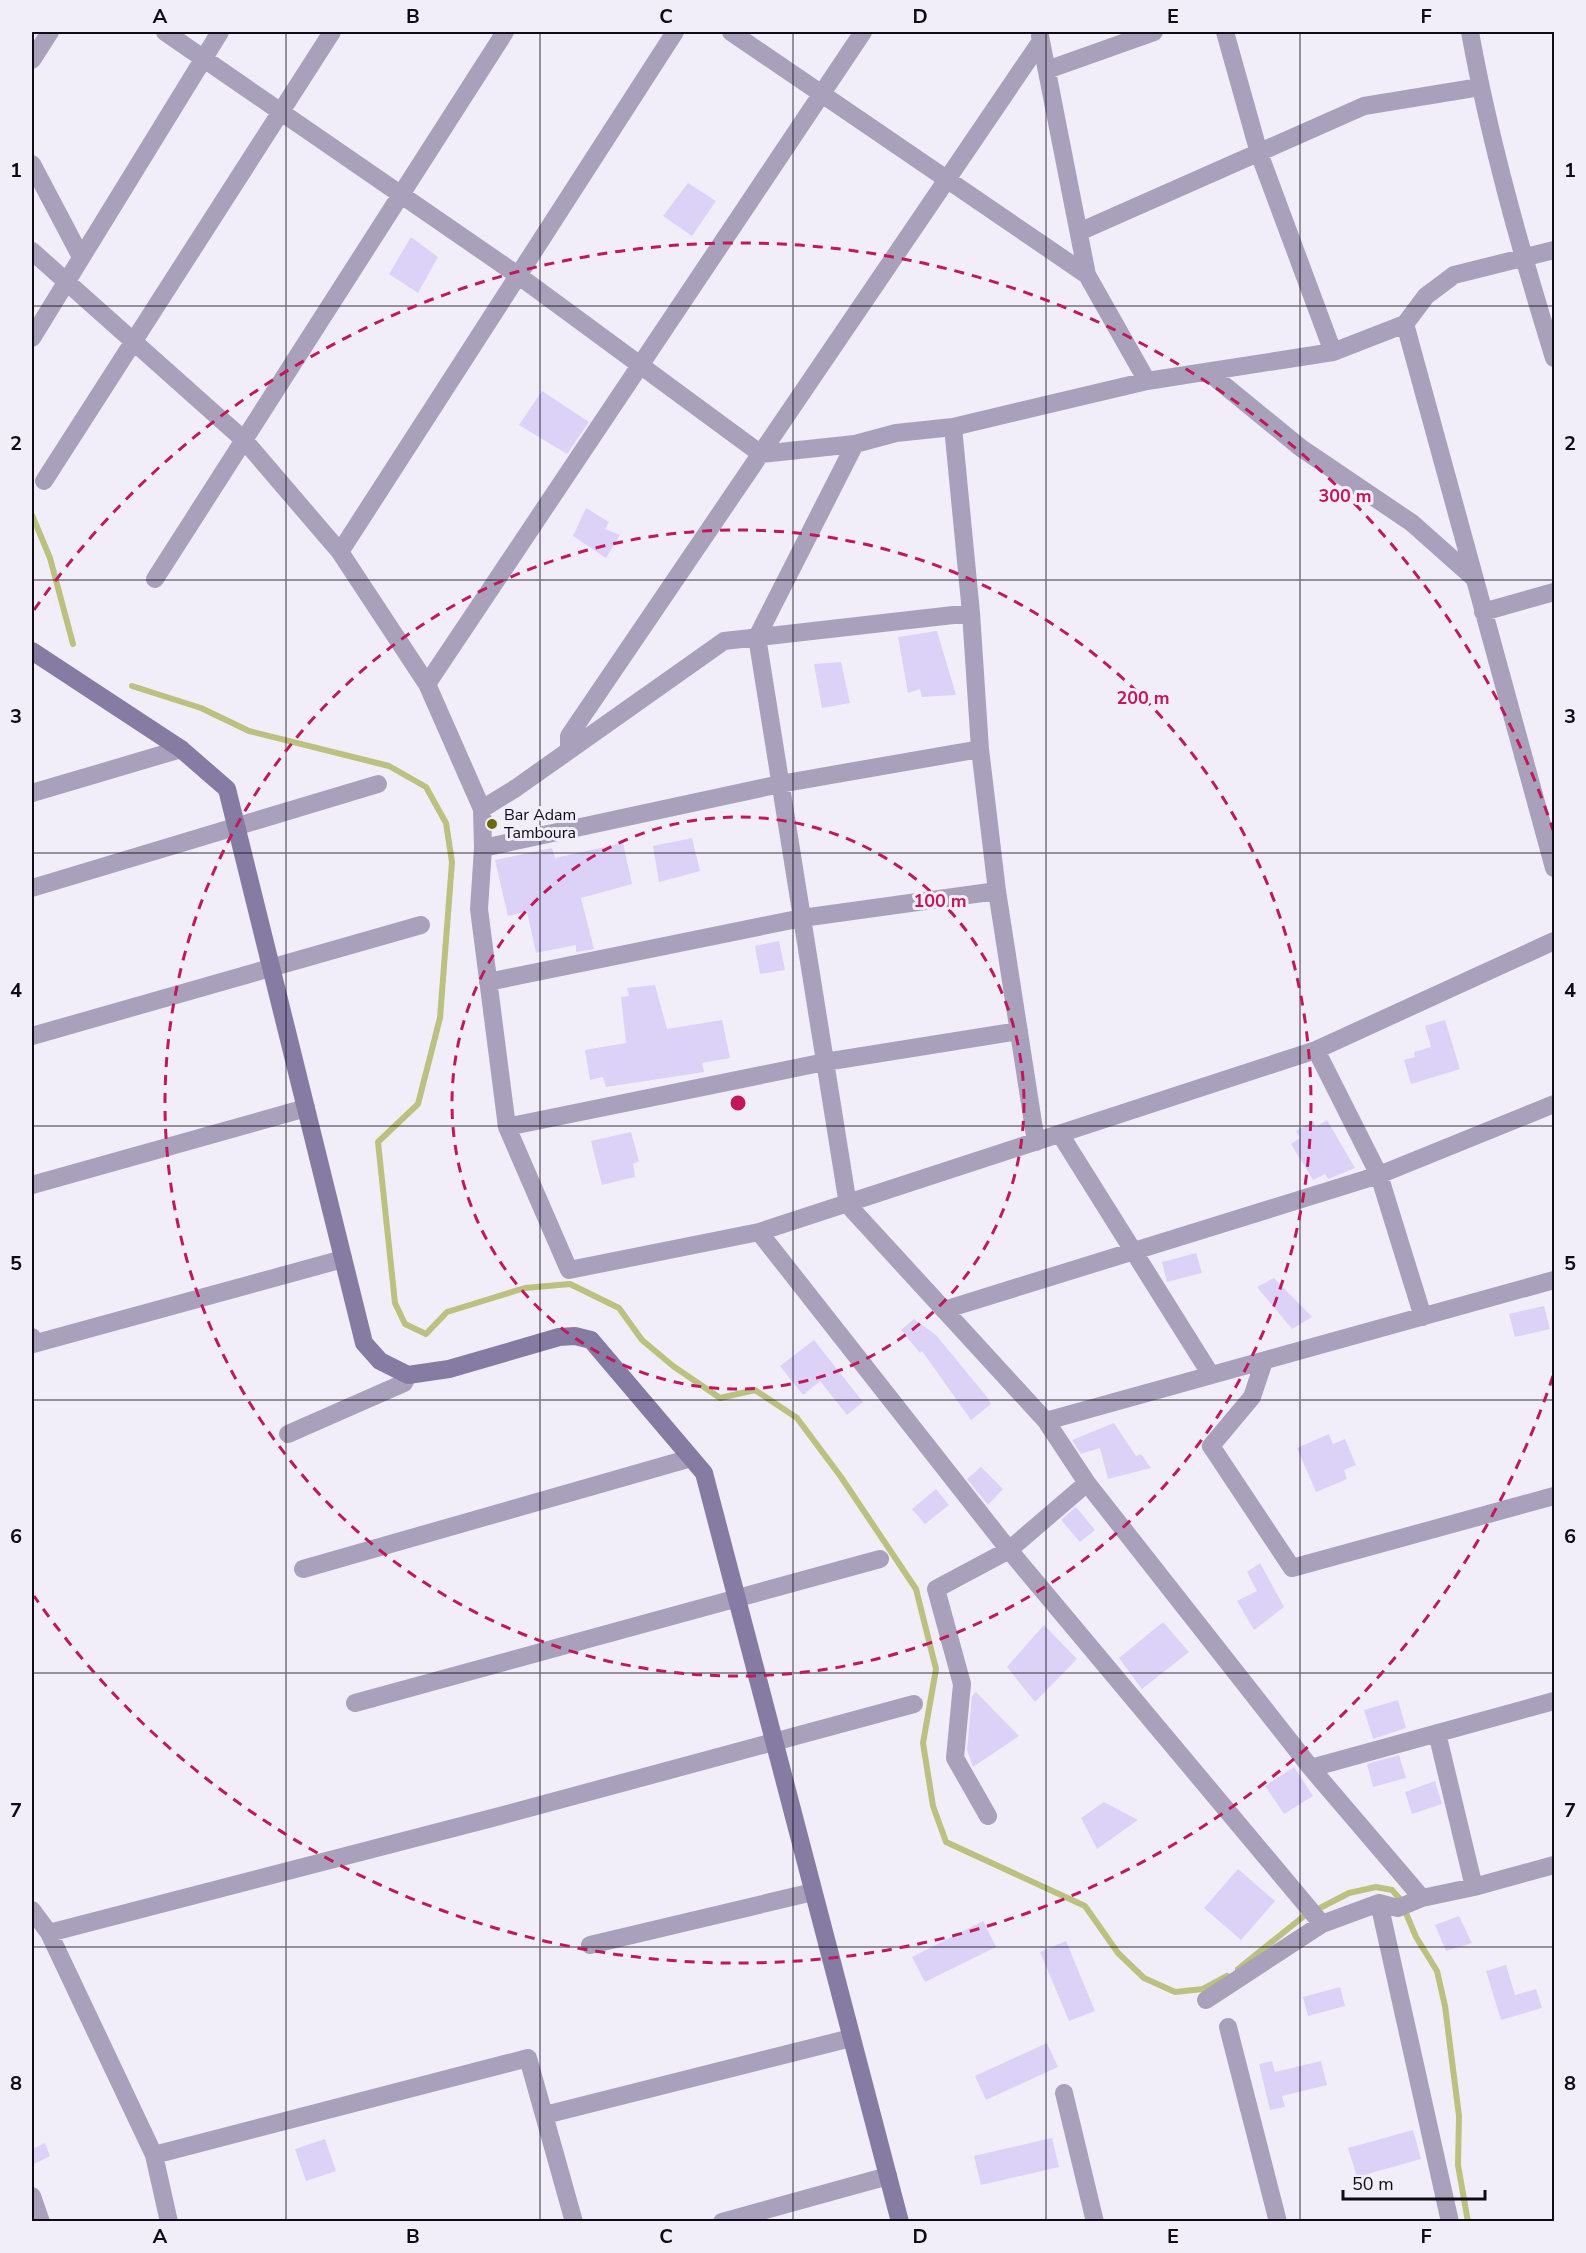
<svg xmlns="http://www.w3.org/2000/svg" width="1586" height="2253" font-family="'Nunito Sans',sans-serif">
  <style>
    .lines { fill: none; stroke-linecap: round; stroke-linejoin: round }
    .stream { stroke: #bcc180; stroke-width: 6 }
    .building { fill: #dcd2f7 }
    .street { stroke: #a9a1bc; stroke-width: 18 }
    .secondary { stroke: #867ba2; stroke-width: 18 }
    .grid { fill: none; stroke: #0e0b15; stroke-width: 1.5; stroke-opacity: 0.55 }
    .ring { fill: none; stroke: #c2185b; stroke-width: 3; stroke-dasharray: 10 8 }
    .poi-dot { fill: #676b0c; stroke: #f1eefa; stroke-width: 2 }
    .labels { text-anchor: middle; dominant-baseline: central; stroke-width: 6; stroke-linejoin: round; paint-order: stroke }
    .poi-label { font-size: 16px; fill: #0e0b15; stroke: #f1eefa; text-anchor: start }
    .centre { fill: #c2185b; stroke: #f1eefa; stroke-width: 3 }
    .ring-label { font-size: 18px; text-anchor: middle; font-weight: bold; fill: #c2185b; stroke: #f1eefa; stroke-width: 6; stroke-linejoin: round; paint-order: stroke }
    .neatline { fill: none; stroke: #0e0b15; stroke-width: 2 }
    .grid-label { font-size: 20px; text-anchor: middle; font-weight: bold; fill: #0e0b15 }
  </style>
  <rect width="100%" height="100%" fill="#f1eefa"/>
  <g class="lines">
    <path class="stream" d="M 32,515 L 50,558 L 73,644
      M 132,686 L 201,708 L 249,731 L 389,766 L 426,787 L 446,823 L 452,862 L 440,1018 L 418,1104 L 378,1142 L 395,1303 L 405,1324 L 426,1334 L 447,1312 L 525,1288 L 570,1284 L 619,1308 L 642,1340 L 673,1366 L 720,1398 L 755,1390 L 797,1418 L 841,1477 L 916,1589 L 936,1669 L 923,1743 L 933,1806 L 946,1842 L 1085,1906 L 1118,1953 L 1144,1978 L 1175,1992 L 1203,1989 L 1227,1976
      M 1318,1909 L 1349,1893 L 1376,1887 L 1392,1890 L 1400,1899 L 1416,1937 L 1437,1971 L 1445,2006 L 1459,2116 L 1458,2165 L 1468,2222
      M 1238,1969 L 1304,1916"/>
  </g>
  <path class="building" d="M 688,183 L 716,201 L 692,236 L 663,216 Z
    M 411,237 L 438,257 L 418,293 L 389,274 Z
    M 542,391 L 589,422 L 567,454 L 519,425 Z
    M 586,508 L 609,522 L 605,529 L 620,535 L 606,558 L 573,536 Z
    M 937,631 L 956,695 L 922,697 L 920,689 L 908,693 L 898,637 Z
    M 841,662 L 850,703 L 822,708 L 814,664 Z
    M 692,838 L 700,871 L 659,882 L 653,846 Z
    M 623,843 L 632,884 L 581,898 L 594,949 L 576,952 L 576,945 L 536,953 L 527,911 L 508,916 L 495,860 L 552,848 L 555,858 Z
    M 779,941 L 785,970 L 760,974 L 755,946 Z
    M 655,985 L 667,1029 L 722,1020 L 730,1058 L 702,1063 L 704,1072 L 606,1087 L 603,1077 L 590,1080 L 585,1050 L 626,1043 L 621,997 L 629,996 L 627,988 Z
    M 1445,1020 L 1460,1069 L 1411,1084 L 1404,1060 L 1415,1057 L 1414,1052 L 1431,1047 L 1425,1026 Z
    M 1327,1120 L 1355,1168 L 1328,1179 L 1325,1174 L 1313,1180 L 1291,1144 L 1300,1138 L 1296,1131 L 1313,1121 L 1316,1127 Z
    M 631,1132 L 639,1161 L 633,1164 L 635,1177 L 602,1185 L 591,1141 Z
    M 1196,1253 L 1202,1273 L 1167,1282 L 1162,1262 Z
    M 1274,1278 L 1312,1317 L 1292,1329 L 1257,1287 Z
    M 1544,1306 L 1550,1329 L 1515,1337 L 1509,1314 Z
    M 914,1319 L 936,1335 L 987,1397 L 991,1404 L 971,1420 L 922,1351 L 920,1353 L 901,1330 Z
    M 814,1340 L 863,1402 L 847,1415 L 820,1381 L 803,1395 L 780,1366 Z
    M 1114,1423 L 1136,1456 L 1141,1454 L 1151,1468 L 1108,1479 L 1100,1448 L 1081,1454 L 1072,1440 Z
    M 1329,1434 L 1333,1444 L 1345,1439 L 1356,1465 L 1344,1470 L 1347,1479 L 1316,1492 L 1297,1448 Z
    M 981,1467 L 1003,1489 L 988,1505 L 967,1479 Z
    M 936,1489 L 949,1505 L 925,1524 L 912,1509 Z
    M 1076,1507 L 1095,1530 L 1080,1542 L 1061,1520 Z
    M 1260,1563 L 1284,1607 L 1254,1630 L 1237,1601 L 1257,1591 L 1247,1572 Z
    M 1163,1622 L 1189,1652 L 1142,1689 L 1119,1658 Z
    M 1044,1625 L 1077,1659 L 1035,1702 L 1007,1667 Z
    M 976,1692 L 1019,1736 L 973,1767 L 967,1750 L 972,1696 Z
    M 1398,1700 L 1406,1728 L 1373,1739 L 1364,1710 Z
    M 1399,1755 L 1406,1778 L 1373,1787 L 1367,1764 Z
    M 1294,1767 L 1313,1796 L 1284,1814 L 1265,1786 Z
    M 1435,1781 L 1442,1804 L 1412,1814 L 1405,1792 Z
    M 1104,1802 L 1138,1820 L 1097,1849 L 1081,1818 Z
    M 1238,1869 L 1275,1901 L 1241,1940 L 1204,1908 Z
    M 1459,1916 L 1472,1943 L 1446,1951 L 1435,1925 Z
    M 983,1921 L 996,1947 L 925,1982 L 912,1957 Z
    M 1066,1941 L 1095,2011 L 1069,2021 L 1040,1952 Z
    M 1506,1965 L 1515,1995 L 1536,1989 L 1542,2008 L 1501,2020 L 1486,1971 Z
    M 1340,1987 L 1345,2006 L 1308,2016 L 1303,1997 Z
    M 1047,2043 L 1058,2067 L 986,2100 L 975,2076 Z
    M 1272,2061 L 1275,2072 L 1321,2061 L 1327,2085 L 1282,2096 L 1285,2107 L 1270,2110 L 1259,2064 Z
    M 1413,2130 L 1421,2159 L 1357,2177 L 1348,2148 Z
    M 1052,2138 L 1059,2167 L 981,2185 L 974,2156 Z
    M 325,2139 L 336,2171 L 306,2181 L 295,2149 Z
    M 45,2143 L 50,2156 L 32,2165 L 32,2149 Z"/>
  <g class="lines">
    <path class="street" d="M 165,32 L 519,276 L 761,454 L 855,444 L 896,433 L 953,427 L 1147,381 L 1333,352 L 1405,324 L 1426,296 L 1454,275 L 1554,250
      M 731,32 L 1087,275
      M 1225,32 L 1259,153 L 1333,352
      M 1470,32 C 1490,142 1521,251 1554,358
      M 1040,36 L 1087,275 L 1147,381
      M 32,60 L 50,32
      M 1047,70 L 1154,32
      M 32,164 L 81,257
      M 1079,232 L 1364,106 L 1480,87
      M 32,251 L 244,440 L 340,552 L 427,684 L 482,809 L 483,848 L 479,909 L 507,1127 L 569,1270 L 759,1232 L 1316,1050 L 1554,941
      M 1405,324 L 1554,868
      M 32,338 L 220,32
      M 1208,372 L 1301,448 L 1412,523 L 1475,579
      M 953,427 L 971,613 L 980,749 L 997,891 L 1036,1142
      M 855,444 L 757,637 L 848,1205 L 1046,1421 L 1087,1483 L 1311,1768 L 1422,1898
      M 44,481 L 332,32
      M 340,552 L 675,32
      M 155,579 L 505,32
      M 1483,612 L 1554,592
      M 427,684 L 863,32
      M 569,750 L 569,736 L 1041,41
      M 32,793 L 181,749
      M 482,809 L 516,788 L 724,641 L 971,613
      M 483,848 L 780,784 L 980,749
      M 32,888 L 378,784
      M 488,982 L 802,918 L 997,891
      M 32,1036 L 421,925
      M 1316,1050 L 1379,1175 L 1423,1317
      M 507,1127 L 825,1062 L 1019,1031
      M 1060,1134 L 1211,1375
      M 32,1185 L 306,1108
      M 759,1232 L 1009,1550 L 1322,1924
      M 944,1310 L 1379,1175 L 1554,1104
      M 32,1337 L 33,1344 L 343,1259
      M 1264,1361 L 1252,1397 L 1211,1446 L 1292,1568 L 1554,1496
      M 1046,1421 L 1554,1280
      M 288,1434 L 404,1383 L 408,1375
      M 303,1569 L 691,1458
      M 355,1703 L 880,1559
      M 1437,1733 L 1474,1887
      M 1311,1768 L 1554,1701
      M 988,1816 L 955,1758 L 962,1684 L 936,1589 L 1009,1550 L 1087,1483
      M 1379,1903 L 1450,2222
      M 32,1910 L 49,1933 L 154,2155 L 169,2222
      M 49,1933 L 496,1817 L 914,1704
      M 590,1945 L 813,1892
      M 1206,2000 L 1322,1924 L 1379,1903 L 1398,1908 L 1422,1898 L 1474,1887 L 1554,1865
      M 1228,2027 L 1278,2222
      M 1064,2093 L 1095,2222
      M 545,2115 L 851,2038
      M 154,2155 L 528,2058 L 574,2222
      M 32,2196 L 41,2222
      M 722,2222 L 888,2176"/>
    <path class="secondary" d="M 32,651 L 181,749 L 227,789 L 364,1343 L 380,1361 L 408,1375 L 449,1369 L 559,1337 L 575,1336 L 591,1340 L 704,1473 L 900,2222"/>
  </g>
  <path class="grid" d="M 286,32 L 286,2222M 540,32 L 540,2222M 793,32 L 793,2222M 1046,32 L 1046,2222M 1300,32 L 1300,2222M 32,306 L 1554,306M 32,580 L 1554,580M 32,853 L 1554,853M 32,1126 L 1554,1126M 32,1400 L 1554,1400M 32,1673 L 1554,1673M 32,1947 L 1554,1947"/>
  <g class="ring">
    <circle cx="738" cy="1103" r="286"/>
    <circle cx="738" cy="1103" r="573"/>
    <path d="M1553 1376A859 859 0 0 1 34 1596M34 610A859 859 0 0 1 1553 830"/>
  </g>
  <circle class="poi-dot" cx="492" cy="824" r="6"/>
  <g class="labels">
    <g class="poi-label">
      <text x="504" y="815">Bar Adam<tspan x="504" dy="18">Tamboura</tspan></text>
    </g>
  </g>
  <circle cx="738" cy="1103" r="9" class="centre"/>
  <g class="ring-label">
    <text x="1345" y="502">300 m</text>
    <text x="1143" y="704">200 m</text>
    <text x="940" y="907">100 m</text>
  </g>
  <rect width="1586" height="2253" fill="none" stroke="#f1eefa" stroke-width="66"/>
  <path d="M1343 2190v9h142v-9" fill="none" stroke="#0e0b15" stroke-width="3"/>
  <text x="1352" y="2190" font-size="18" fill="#0e0b15" stroke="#f1eefa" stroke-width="4.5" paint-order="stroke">50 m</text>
  <rect x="33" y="33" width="1520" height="2187" class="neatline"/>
  <g class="grid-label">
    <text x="160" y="23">A</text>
    <text x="413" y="23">B</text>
    <text x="666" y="23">C</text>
    <text x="920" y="23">D</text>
    <text x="1173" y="23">E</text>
    <text x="1426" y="23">F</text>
    <text x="16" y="177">1</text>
    <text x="1570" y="177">1</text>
    <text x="16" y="450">2</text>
    <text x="1570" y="450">2</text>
    <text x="16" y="723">3</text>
    <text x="1570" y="723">3</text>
    <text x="16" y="997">4</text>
    <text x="1570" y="997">4</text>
    <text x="16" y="1270">5</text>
    <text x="1570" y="1270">5</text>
    <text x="16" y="1543">6</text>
    <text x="1570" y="1543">6</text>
    <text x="16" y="1817">7</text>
    <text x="1570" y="1817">7</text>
    <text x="16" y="2090">8</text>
    <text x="1570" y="2090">8</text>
    <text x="160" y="2243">A</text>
    <text x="413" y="2243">B</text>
    <text x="666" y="2243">C</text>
    <text x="920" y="2243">D</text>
    <text x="1173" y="2243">E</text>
    <text x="1426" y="2243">F</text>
  </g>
</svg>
